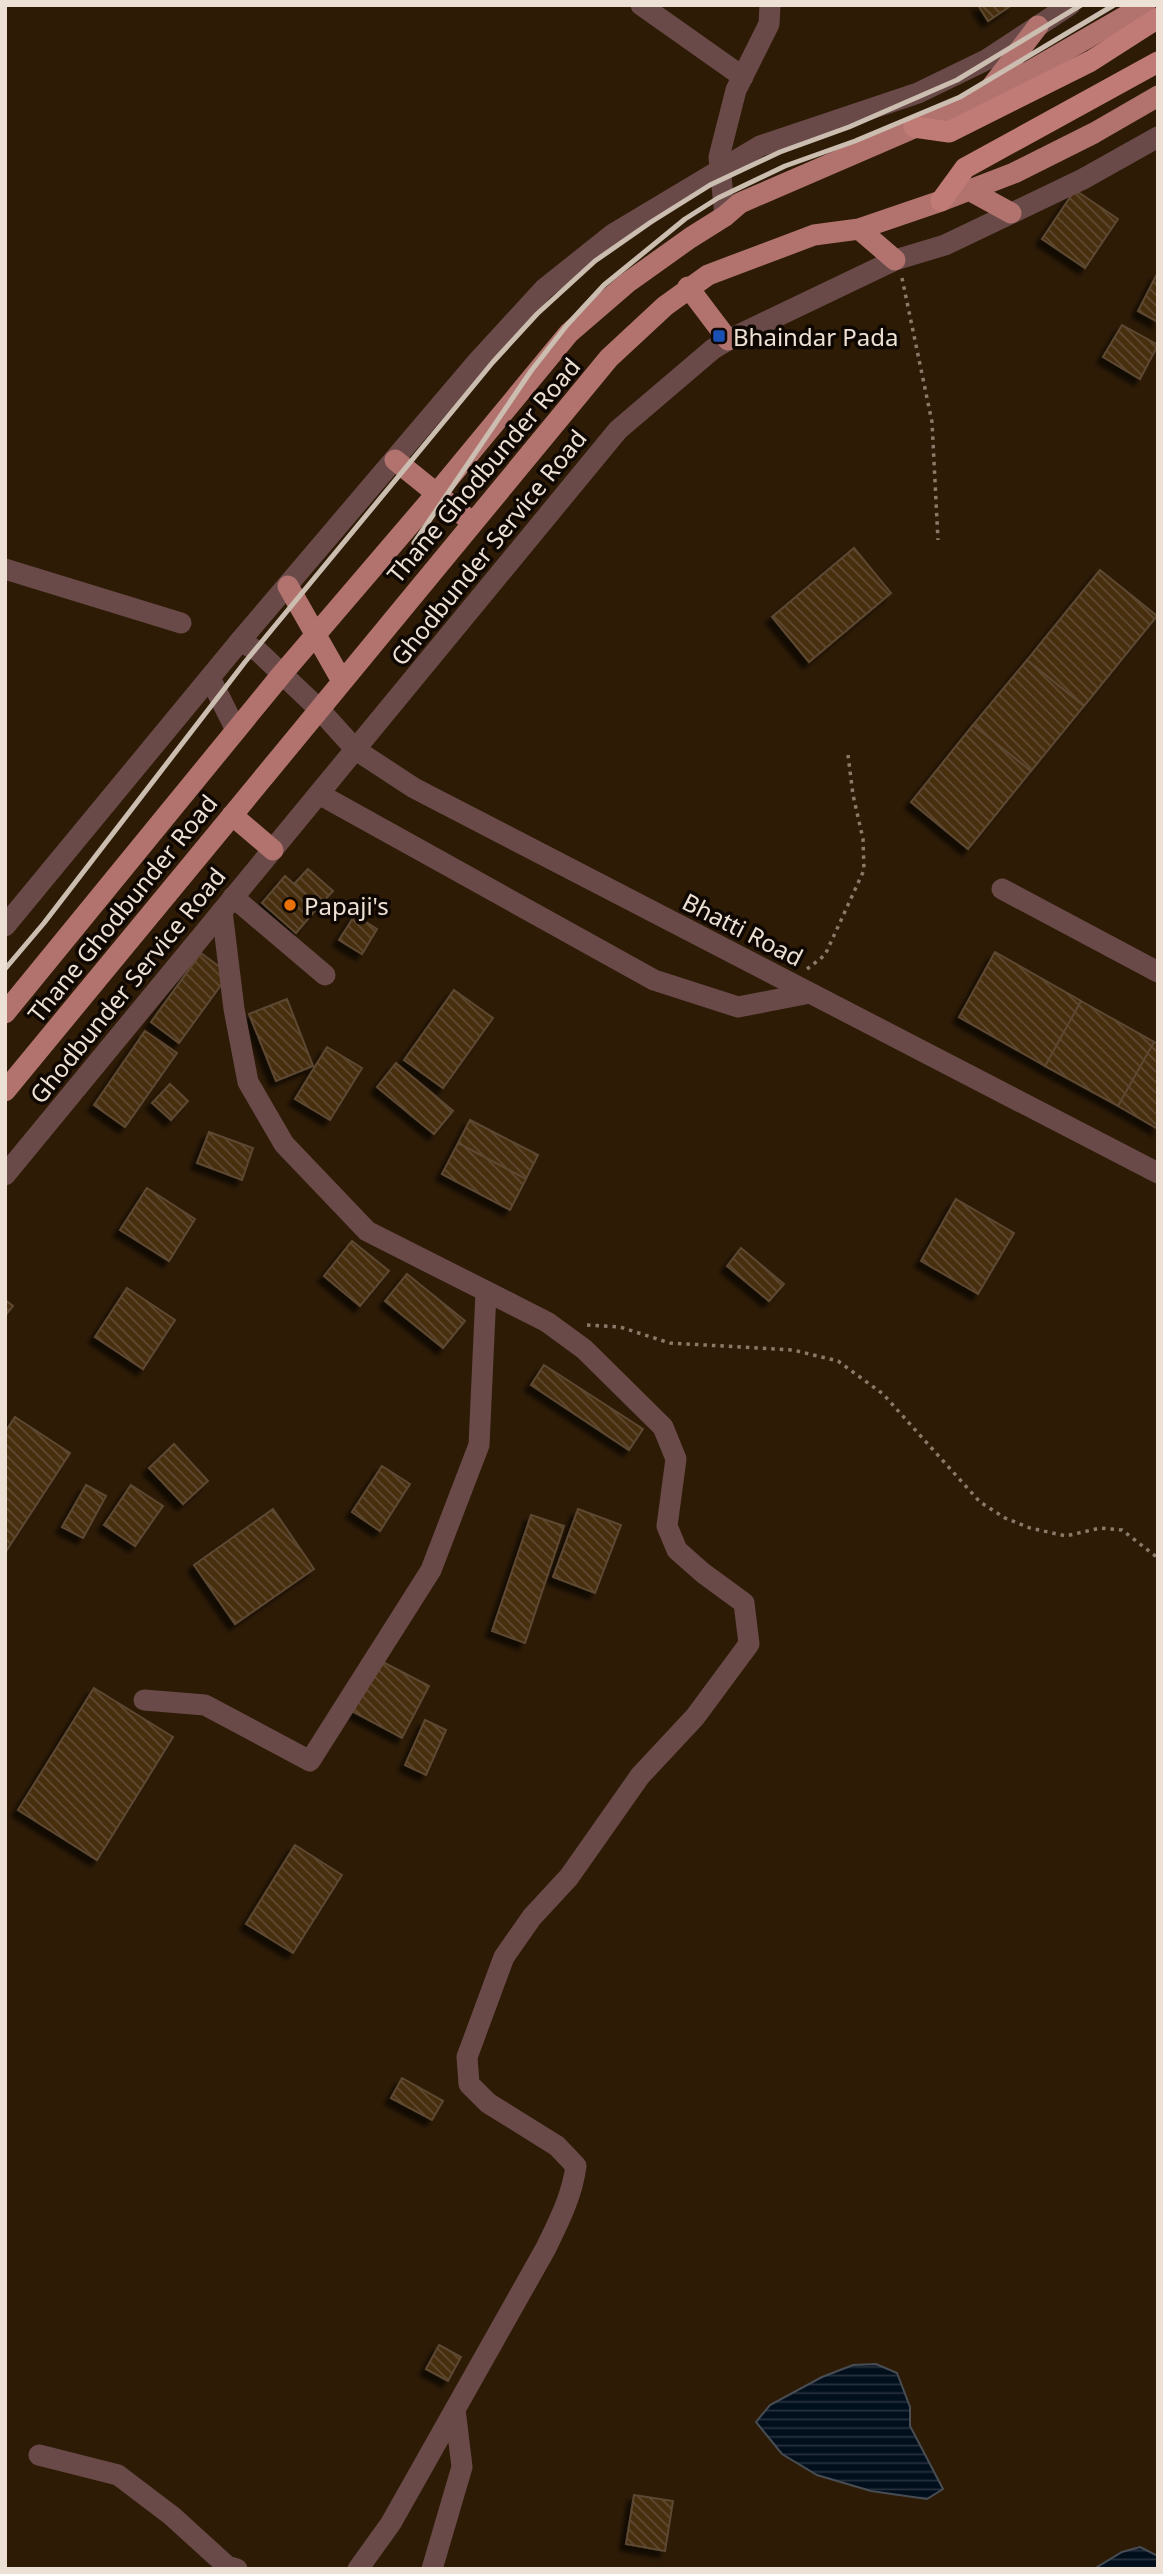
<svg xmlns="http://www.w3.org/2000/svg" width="1163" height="2574" font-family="'Noto Sans',sans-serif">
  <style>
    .water { fill: url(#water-rules); stroke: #484d53; stroke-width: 2 }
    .building { fill: url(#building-back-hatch); stroke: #5d4833; stroke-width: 2; filter: url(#shadow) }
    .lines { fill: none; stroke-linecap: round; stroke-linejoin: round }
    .path { stroke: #897a69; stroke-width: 3.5; stroke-dasharray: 3.5 5; stroke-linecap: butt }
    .minor { stroke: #694a48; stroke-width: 21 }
    .tertiary { stroke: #694a48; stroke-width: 21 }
    .primary { stroke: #b2736f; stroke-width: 21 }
    .trunk { stroke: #c07b76; stroke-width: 21 }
    .rail { stroke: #cbbdb0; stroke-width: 5 }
    .transit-dot { fill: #1a4fb4; stroke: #0f0702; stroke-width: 2.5 }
    .food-dot { fill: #e8710a; stroke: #0f0702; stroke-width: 2.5 }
    .labels { text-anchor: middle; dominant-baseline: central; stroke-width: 7; stroke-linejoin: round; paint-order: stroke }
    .poi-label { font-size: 24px; fill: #ede0d4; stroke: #0f0702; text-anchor: start }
    .street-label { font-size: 24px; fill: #ede0d4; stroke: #0f0702 }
  </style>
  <defs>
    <pattern id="water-rules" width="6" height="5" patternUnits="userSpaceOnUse" patternTransform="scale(1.75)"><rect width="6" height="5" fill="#010e1c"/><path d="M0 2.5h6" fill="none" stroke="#26313c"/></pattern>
    <pattern id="building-back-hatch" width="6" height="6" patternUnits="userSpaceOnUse" patternTransform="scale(1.75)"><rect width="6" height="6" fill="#462d10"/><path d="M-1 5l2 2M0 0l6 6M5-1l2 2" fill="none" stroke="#614b32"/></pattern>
    <filter id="shadow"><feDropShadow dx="-6" dy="6" stdDeviation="2" flood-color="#0009"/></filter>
  </defs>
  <rect width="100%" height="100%" fill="#2d1b06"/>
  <path class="water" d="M 876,2364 L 897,2373 L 910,2407 L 910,2426 L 943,2489 L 927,2499 L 871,2491 L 817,2475 L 782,2454 L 756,2422 L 770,2405 L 822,2377 L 853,2365 Z
    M 1140,2547 L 1158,2556 L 1158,2569 L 1094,2569 L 1122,2552 Z"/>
  <path class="building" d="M 978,5 L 1012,5 L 988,21 Z
    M 1075,190 L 1118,219 L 1085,268 L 1042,239 Z
    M 1157,274 L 1158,274 L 1158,322 L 1138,311 Z
    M 1122,325 L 1158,345 L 1140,379 L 1103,357 Z
    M 854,548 L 891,593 L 809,662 L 772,617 Z
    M 1100,570 L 1157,616 L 1084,706 L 1027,660 Z
    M 1027,660 L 1084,706 L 1031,771 L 973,725 Z
    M 973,725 L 1031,771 L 968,849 L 911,802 Z
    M 308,869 L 333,891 L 319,906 L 294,884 Z
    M 285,876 L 319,906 L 296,933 L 262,903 Z
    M 355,915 L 377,929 L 362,954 L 339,940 Z
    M 995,952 L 1081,1001 L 1045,1066 L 959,1017 Z
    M 201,953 L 229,974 L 179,1043 L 151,1022 Z
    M 454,990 L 493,1018 L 443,1088 L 404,1060 Z
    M 287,999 L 313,1066 L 276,1081 L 249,1014 Z
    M 1081,1001 L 1154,1042 L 1118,1106 L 1045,1066 Z
    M 145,1031 L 177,1053 L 125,1127 L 94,1105 Z
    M 1154,1042 L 1158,1044 L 1158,1129 L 1118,1106 Z
    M 327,1047 L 362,1068 L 330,1120 L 295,1099 Z
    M 396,1063 L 453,1111 L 434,1134 L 377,1087 Z
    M 170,1084 L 188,1101 L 171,1120 L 152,1103 Z
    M 470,1120 L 538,1155 L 526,1179 L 458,1143 Z
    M 209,1132 L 253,1148 L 242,1180 L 197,1163 Z
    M 458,1143 L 526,1179 L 510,1210 L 442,1174 Z
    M 147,1188 L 195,1219 L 169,1261 L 120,1230 Z
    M 956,1199 L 1014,1233 L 978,1294 L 921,1261 Z
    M 352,1241 L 389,1271 L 360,1306 L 324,1276 Z
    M 741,1248 L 784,1284 L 769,1301 L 727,1266 Z
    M 407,1274 L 465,1321 L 443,1348 L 385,1301 Z
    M 127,1288 L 175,1320 L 143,1369 L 95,1337 Z
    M 5,1300 L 13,1306 L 5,1316 Z
    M 544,1365 L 643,1429 L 629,1450 L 531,1385 Z
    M 15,1417 L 70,1453 L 5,1553 L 5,1432 Z
    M 174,1444 L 208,1481 L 183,1504 L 149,1468 Z
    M 382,1466 L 410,1484 L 380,1531 L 352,1512 Z
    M 86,1485 L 106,1496 L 83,1538 L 62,1527 Z
    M 131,1485 L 163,1506 L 135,1546 L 104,1525 Z
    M 273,1509 L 314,1569 L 235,1624 L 194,1565 Z
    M 578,1509 L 621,1525 L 595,1593 L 553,1577 Z
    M 531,1515 L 564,1526 L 525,1643 L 492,1631 Z
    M 379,1660 L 429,1686 L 402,1738 L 352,1711 Z
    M 94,1688 L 173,1737 L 97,1860 L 18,1810 Z
    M 425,1720 L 446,1730 L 426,1775 L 405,1765 Z
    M 295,1845 L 342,1875 L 293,1953 L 246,1924 Z
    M 402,2078 L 443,2101 L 432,2120 L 391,2098 Z
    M 439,2345 L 461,2357 L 448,2381 L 426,2369 Z
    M 634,2495 L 673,2501 L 665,2551 L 626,2544 Z"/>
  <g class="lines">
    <path class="path" d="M 902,278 L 932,422 L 938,540
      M 807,969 L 825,955 L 864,870 L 863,839 L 853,795 L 848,755
      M 587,1325 L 620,1327 L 670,1343 L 793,1350 L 838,1361 L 883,1394 L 980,1502 L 1005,1518 L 1030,1528 L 1066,1536 L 1100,1528 L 1122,1530 L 1158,1558"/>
    <path class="minor" d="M 641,5 L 743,77
      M 725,216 L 719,157 L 736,90 L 769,24 L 770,5
      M 5,569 L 181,623
      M 240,641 L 259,652 L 282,674 L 319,709 L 356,750 L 414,788 L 1158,1173
      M 210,678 L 236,730
      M 319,794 L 654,980 L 738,1007 L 810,993
      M 1002,889 L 1158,972
      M 233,897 L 325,975
      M 222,911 L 234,1009 L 248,1082 L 284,1144 L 367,1231 L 547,1322 L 584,1349 L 663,1427 L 676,1459 L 667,1526 L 677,1550 L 703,1573 L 744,1603 L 749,1644 L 695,1717 L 640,1776 L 569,1877 L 532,1917 L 504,1957 L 467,2057 L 469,2084 L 488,2103 L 557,2146 L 576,2166 C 572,2196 559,2221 546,2248 L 391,2523 L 358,2569
      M 144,1700 L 205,1705 L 310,1761 L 431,1570 L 479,1445 L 486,1292
      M 39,2455 L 118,2475 L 172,2516 L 227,2566 L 237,2569
      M 432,2569 L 462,2467 L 455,2409"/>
    <path class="tertiary" d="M 5,926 L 240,641 L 477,362 L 544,289 L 613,234 L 760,146 L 918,93 L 986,60 L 1070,5
      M 5,1175 L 618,430 L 713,349 L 728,340 L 895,260 L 945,245 L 1083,179 L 1158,137"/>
    <path class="primary" d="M 989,90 L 1038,26
      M 969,190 L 1011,213
      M 859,229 L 895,260
      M 688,287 L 728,340
      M 395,460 L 473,523
      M 288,586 L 342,681
      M 232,815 L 273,850
      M 5,1013 L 282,674 L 436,494 L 569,333 L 627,283 L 690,238 L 725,216 L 740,203 L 983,98 L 1145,5
      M 5,1091 L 609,358 L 665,306 L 708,275 L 814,235 L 859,229 L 941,201 L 1014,173 L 1094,133 L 1158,96"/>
    <path class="trunk" d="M 914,127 L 949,132 L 1091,61 L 1158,18
      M 941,201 L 965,168 L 1158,62"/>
    <path class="rail" d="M 414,543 L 531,371 L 567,325 L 604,285 L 685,219 L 718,198 L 785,166 L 855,141 L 960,97 L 1114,5
      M 5,969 L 44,923 L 245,662 L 493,362 L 537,314 L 595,261 L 651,222 L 710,185 L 780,152 L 849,127 L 957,80 L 1081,5"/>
  </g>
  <rect class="transit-dot" x="712" y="329" width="14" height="14" rx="3.5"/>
  <circle class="food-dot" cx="290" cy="905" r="7"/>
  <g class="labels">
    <g class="poi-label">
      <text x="733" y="336">Bhaindar Pada</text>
      <text x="304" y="905">Papaji's</text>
    </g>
    <g class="street-label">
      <text transform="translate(483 470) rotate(-50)">Thane Ghodbunder Road</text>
      <text transform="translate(488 547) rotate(-51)">Ghodbunder Service Road</text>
      <text transform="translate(122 908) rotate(-51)">Thane Ghodbunder Road</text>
      <text transform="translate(743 929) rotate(27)">Bhatti Road</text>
      <text transform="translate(127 985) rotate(-51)">Ghodbunder Service Road</text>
    </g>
  </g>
  <rect width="1163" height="2574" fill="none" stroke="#ede0d4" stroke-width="14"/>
</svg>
